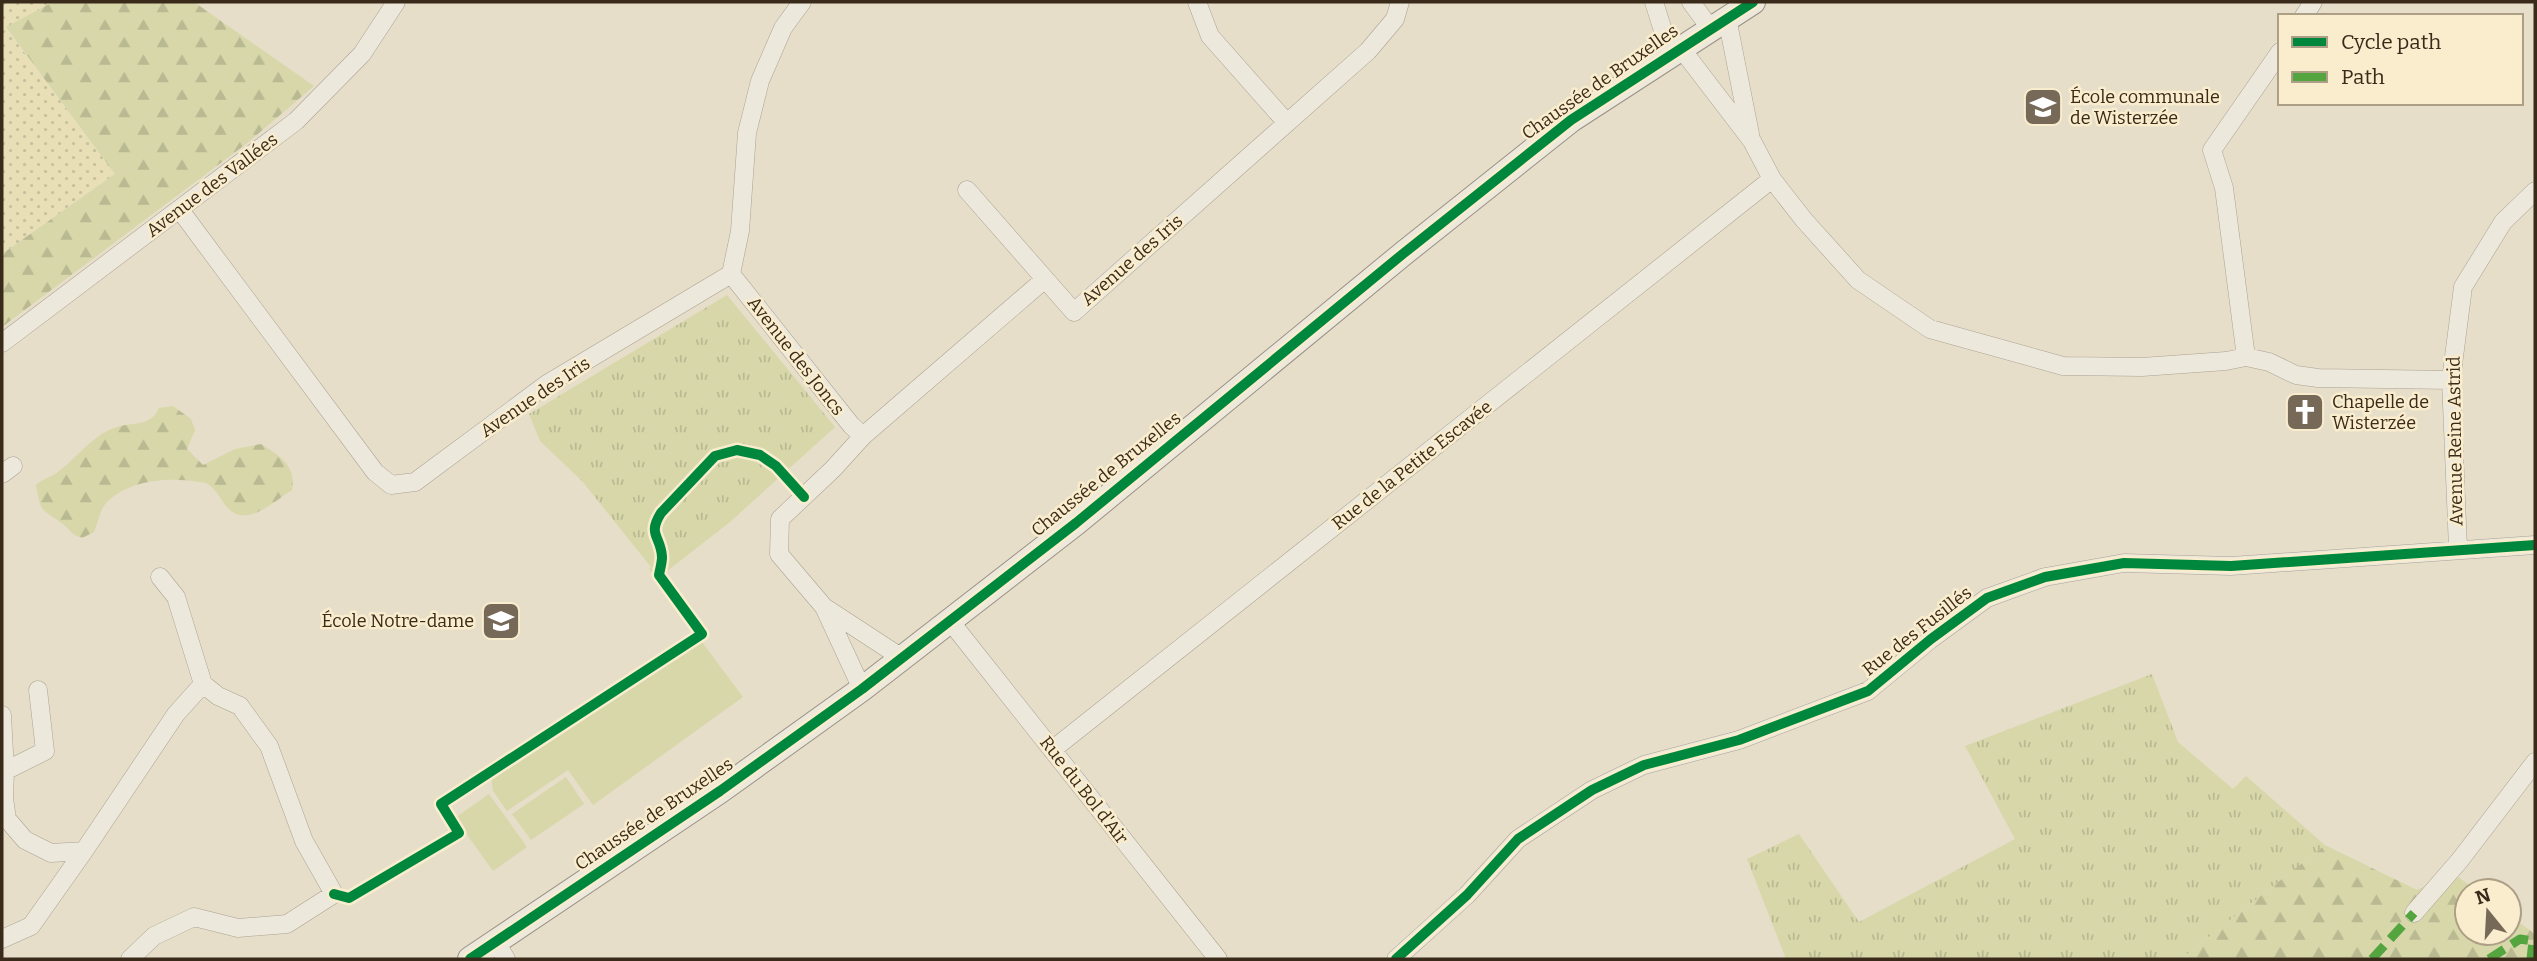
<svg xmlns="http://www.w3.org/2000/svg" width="2537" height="961" font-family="Bitter,serif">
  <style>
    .farmland { fill: url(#farmland-dots) }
    .grass { fill: url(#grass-tufts) }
    .forest { fill: url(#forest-firs) }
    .park { fill: #d7d7aa }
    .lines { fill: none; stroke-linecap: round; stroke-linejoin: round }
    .minor-casing { stroke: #aba293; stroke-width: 19 }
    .secondary-casing { stroke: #9a9283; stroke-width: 26 }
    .minor { stroke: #ede8dc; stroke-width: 18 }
    .secondary { stroke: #ede8dc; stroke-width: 24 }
    .quiet { stroke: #54a440; stroke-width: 9; stroke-dasharray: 18 9; stroke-linecap: butt }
    .cycleway-casing { stroke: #f9edcd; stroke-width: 15 }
    .cycleway { stroke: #00873e; stroke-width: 10 }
    .labels { text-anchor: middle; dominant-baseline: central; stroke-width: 5; stroke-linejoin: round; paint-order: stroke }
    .street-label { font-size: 18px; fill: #3a2a1a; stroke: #f9edcd }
    .poi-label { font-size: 18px; fill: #3a2a1a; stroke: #f9edcd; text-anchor: start }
  </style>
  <defs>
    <pattern id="farmland-dots" width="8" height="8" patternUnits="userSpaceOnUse" patternTransform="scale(1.75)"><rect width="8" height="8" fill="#e8dfb7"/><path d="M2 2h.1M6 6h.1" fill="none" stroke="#c8c09d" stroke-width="1.8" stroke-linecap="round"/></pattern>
    <pattern id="grass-tufts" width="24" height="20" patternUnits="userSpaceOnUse" patternTransform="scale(1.75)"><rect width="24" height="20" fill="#d7d7aa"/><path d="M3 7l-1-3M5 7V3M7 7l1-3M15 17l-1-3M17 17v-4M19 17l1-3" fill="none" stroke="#b9b992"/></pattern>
    <pattern id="forest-firs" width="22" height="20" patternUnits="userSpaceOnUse" patternTransform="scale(1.75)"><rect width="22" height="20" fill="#d7d7aa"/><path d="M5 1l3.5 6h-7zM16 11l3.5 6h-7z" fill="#b9b992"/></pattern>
  </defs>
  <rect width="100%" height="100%" fill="#e6dec9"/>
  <path class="farmland" d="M 2,2 L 53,2 L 6,28 L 115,174 L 2,254 Z"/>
  <path class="grass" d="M 727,295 L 835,427 L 730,522 L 657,579 L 649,569 L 651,567 L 582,481 L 540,441 L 529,414 Z
    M 2152,674 L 2178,742 L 2233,789 L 2246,776 L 2325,845 L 2181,959 L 1786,959 L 1747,859 L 1799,834 L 1859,922 L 2015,839 L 1965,746 Z"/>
  <path class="forest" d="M 53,2 L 194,2 L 314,86 L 246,144 L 2,327 L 2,254 L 115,174 L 6,27 Z
    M 173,406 L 191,419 L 195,430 L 187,449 L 203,465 L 235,449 L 261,444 C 279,455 297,466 292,490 C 277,499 258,518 240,515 C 224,512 221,493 209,485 C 206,482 203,483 199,482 C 169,477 131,479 107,502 C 100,509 98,523 94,532 L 82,538 C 72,535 71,531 64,525 C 43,508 41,516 36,485 C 43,479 48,478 55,474 C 76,460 91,435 117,427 C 133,422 151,427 159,408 Z
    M 2325,845 L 2417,890 L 2453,873 L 2477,891 L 2467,891 L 2467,933 L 2509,933 L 2509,915 L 2535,934 L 2535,959 L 2181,959 Z"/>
  <path class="park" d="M 699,638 L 743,697 L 593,805 L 568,770 L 507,811 L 493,791 L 491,775 Z
    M 566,777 L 584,804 L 531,840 L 512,814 Z
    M 489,794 L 527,847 L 493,871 L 455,818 Z"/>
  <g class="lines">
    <g class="minor-casing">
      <path id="minor" d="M 1197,2 L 1210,36 L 1287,123
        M 1654,2 L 1670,53
        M 1691,2 L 1710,28
        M 2304,16 L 2313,2
        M 1727,18 L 1750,134
        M 1680,47 L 1752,141 L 1772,179 L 1804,220 L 1858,280 L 1930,329 L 2063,366 L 2142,367 L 2226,361 L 2246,357 L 2269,362 L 2296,375 L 2318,378 L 2451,380
        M 967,190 L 1045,279
        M 180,210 L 375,472 L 391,485 L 415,482 L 547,384 L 731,274 L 740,231 L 747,133 L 760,81 L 783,28 L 802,2
        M 731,274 L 851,425 L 863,436
        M 2,343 L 296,121 L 362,54 L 396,2
        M 2246,357 L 2224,188 L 2212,150 L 2280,52
        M 2,474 L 13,466
        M 2458,548 L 2451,380 L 2463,287 L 2503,222 L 2535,191
        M 160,577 L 176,597 L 203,684
        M 824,607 L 862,689
        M 950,621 L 1218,959
        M 902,658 L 824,607 L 779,554 L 780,519 L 833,469 L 863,436 L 1045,279 L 1074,312 L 1368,51 L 1395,19 L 1400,2
        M 2,715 L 5,771 L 4,798 L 7,819 L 25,840 L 51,853 L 84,851 L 176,714 L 203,684 L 218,696 L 240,706 L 269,746 L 304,841 L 334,894 L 287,924 L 238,928 L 194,917 L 154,936 L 130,959
        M 1052,750 L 1772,179
        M 5,771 L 45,751 L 38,690
        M 2414,913 L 2460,860 L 2535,762
        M 2,939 L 31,926 L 84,851
        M 496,942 L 506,959
        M 1396,959 L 1467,895 L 1518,839 L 1592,790 L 1644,765 L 1739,740 L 1868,691 L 1931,639 L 1987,598 L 2045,577 L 2124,563 L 2231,566 L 2535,545"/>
    </g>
    <g class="secondary-casing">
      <path id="secondary" d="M 470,959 L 720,791 L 862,689 L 1076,523 L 1404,253 L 1571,120 L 1753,2"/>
    </g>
    <use href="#minor" class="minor"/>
    <use href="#secondary" class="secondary"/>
    <path class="quiet" d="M 2372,959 L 2414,913
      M 2489,959 L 2520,939 L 2533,941 L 2531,959"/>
    <g class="cycleway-casing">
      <path id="cycleway" d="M 334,894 L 349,898 L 459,833 L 441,804 L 702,634 L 659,575 C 660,569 662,563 662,557 C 661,536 647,535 661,513 L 715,456 L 737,450 L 760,455 L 776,466 L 804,497
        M 470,959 L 720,791 L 862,689 L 1076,523 L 1404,253 L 1571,120 L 1753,2
        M 1396,959 L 1467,895 L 1518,839 L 1592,790 L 1644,765 L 1739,740 L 1868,691 L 1931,639 L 1987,598 L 2045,577 L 2124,563 L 2231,566 L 2535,545"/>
    </g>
    <use href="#cycleway" class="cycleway"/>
  </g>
  <defs>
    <g id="school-square" transform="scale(2.0125)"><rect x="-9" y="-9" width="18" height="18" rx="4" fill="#766957" stroke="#f9edcd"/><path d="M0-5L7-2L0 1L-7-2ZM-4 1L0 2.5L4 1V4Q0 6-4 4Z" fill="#fff"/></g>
    <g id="church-square" transform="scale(2.0125)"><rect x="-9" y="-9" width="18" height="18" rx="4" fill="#766957" stroke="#f9edcd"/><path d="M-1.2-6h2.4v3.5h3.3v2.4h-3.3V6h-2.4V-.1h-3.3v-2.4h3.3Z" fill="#fff"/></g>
  </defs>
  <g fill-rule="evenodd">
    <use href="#school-square" x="2043" y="107"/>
    <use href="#church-square" x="2305" y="412"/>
    <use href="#school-square" x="501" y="621"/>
  </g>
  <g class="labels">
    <g class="street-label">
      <text transform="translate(1600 82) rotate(-35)">Chaussée de Bruxelles</text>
      <text transform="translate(212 185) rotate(-37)">Avenue des Vallées</text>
      <text transform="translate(1132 260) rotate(-41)">Avenue des Iris</text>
      <text transform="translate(796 356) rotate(52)">Avenue des Joncs</text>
      <text transform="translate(535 397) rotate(-34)">Avenue des Iris</text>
      <text transform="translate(2455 441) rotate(-91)">Avenue Reine Astrid</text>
      <text transform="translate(1412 465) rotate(-38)">Rue de la Petite Escavée</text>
      <text transform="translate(1106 474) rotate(-39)">Chaussée de Bruxelles</text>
      <text transform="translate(1917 631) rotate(-38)">Rue des Fusillés</text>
      <text transform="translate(1084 790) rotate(52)">Rue du Bol d'Air</text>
      <text transform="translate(654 814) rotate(-34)">Chaussée de Bruxelles</text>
    </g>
    <g class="poi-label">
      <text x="2070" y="97">École communale<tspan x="2070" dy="21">de Wisterzée</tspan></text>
      <text x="2332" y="402">Chapelle de<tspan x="2332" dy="21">Wisterzée</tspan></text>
      <text x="474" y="621" text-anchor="end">École Notre-dame</text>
    </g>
  </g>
  <rect width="2537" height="961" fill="none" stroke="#3a2a1a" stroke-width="7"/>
  <rect x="2278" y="14" width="245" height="91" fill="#f9edcd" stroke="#ad9f85" stroke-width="2"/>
  <rect x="2292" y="37" width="35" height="10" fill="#00873e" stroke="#ad9f85" stroke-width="2"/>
  <text x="2341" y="49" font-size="21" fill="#3a2a1a">Cycle path</text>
  <rect x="2292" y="72" width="35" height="10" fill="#54a440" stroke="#ad9f85" stroke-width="2"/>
  <text x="2341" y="84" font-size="21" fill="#3a2a1a">Path</text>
  <g transform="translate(2488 912) rotate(342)"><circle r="33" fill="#f9edcd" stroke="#ad9f85" stroke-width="2"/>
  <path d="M0-5L12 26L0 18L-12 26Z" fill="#766957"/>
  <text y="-10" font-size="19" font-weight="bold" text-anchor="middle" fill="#3a2a1a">N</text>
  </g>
</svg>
